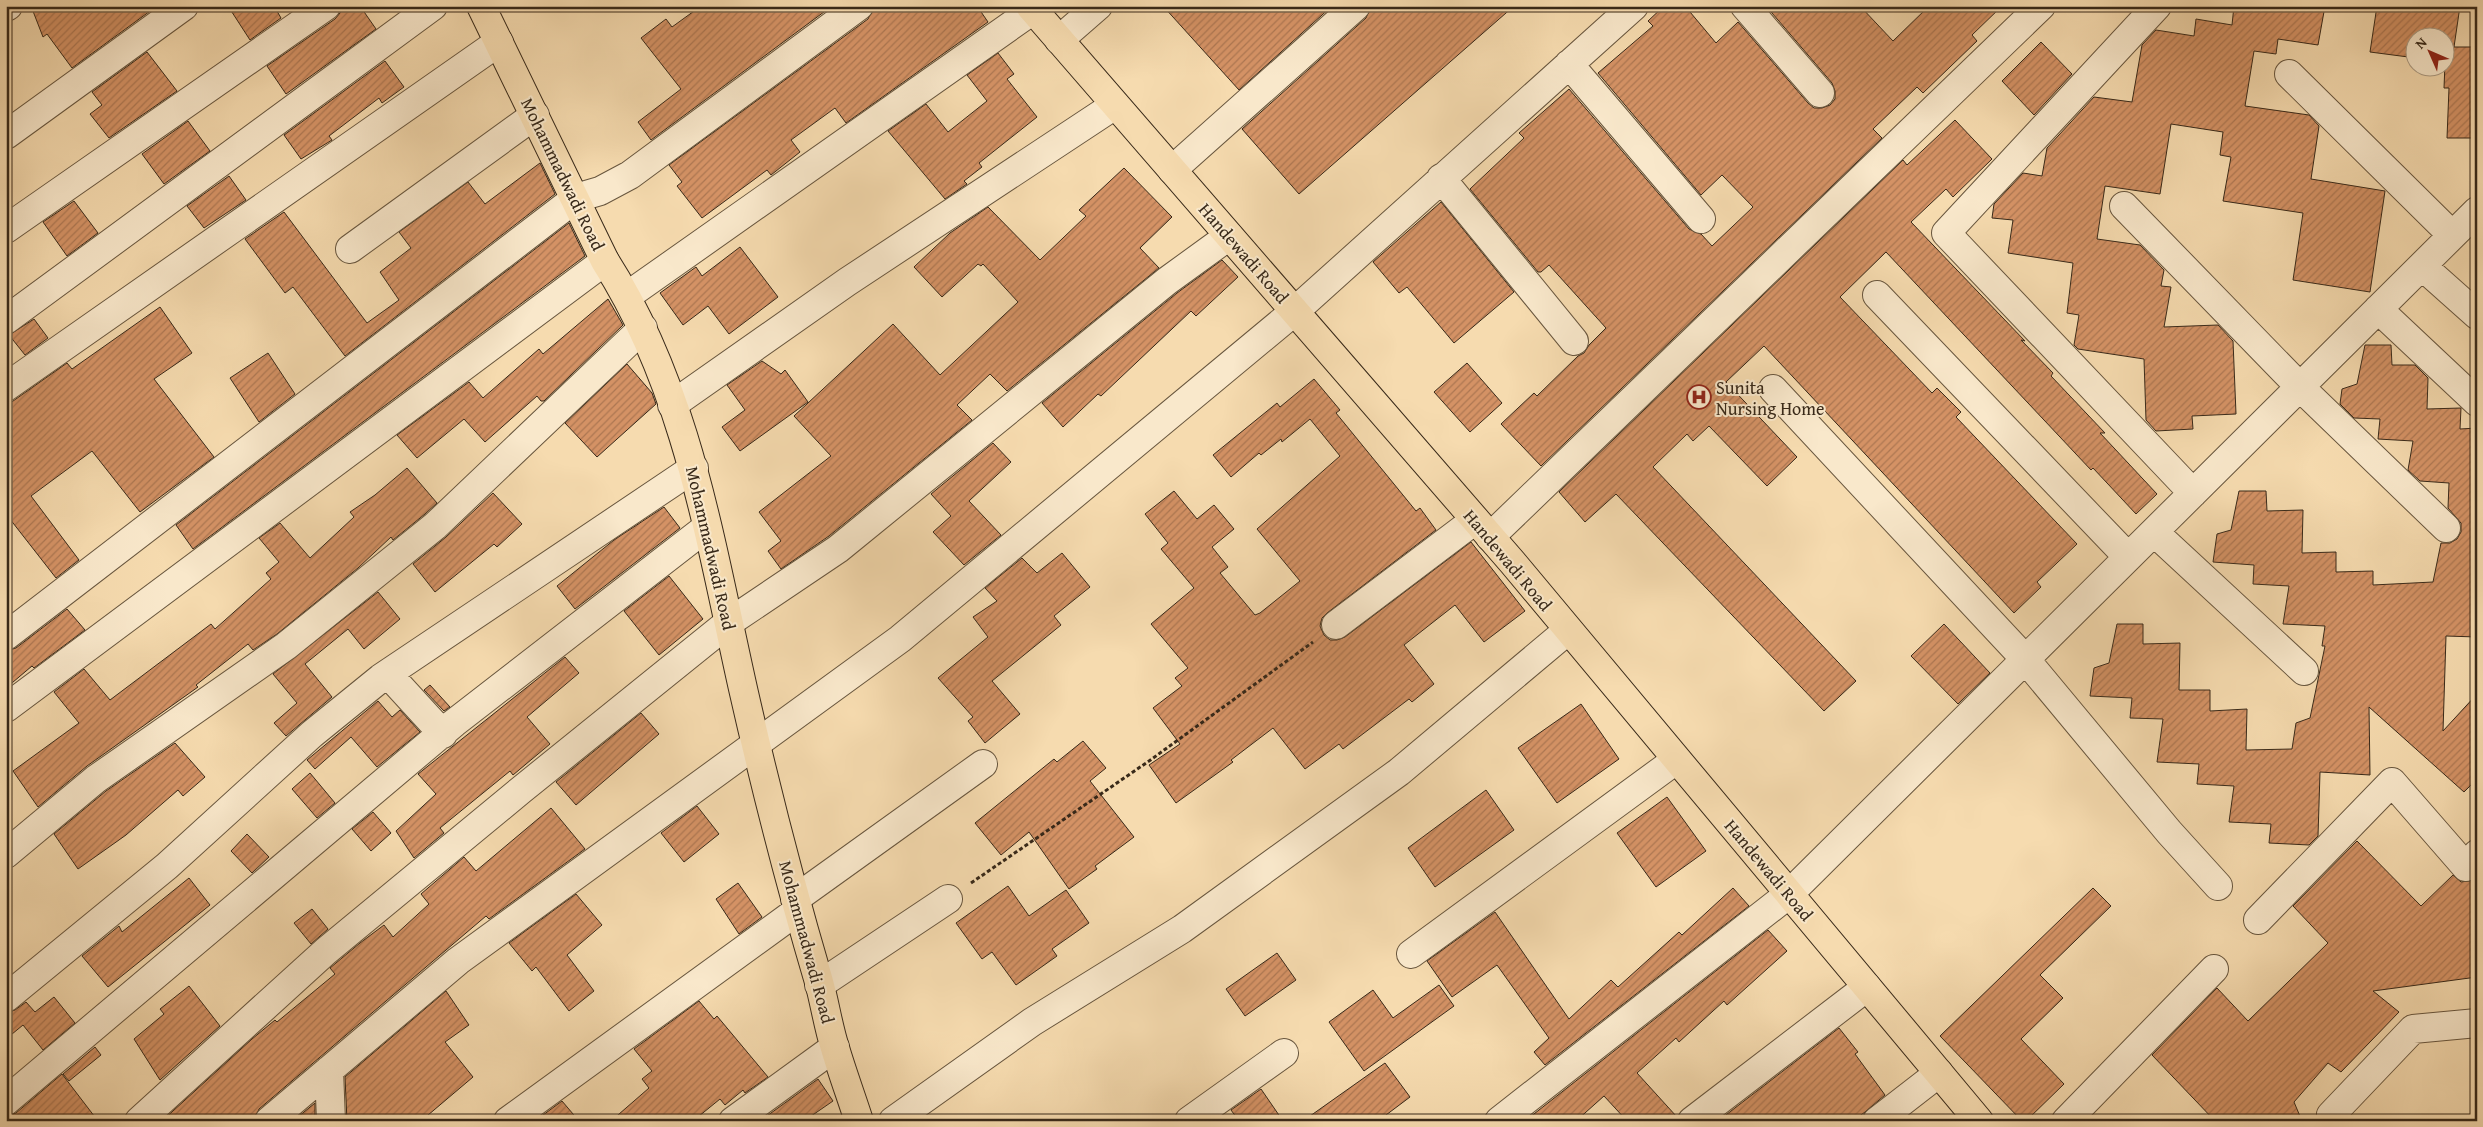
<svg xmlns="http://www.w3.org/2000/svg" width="2483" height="1127" font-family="'Gentium Book Plus',serif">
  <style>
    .building { fill: url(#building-hatch); stroke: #382919 }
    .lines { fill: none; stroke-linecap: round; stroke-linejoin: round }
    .minor-casing { stroke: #68563e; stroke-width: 30 }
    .major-casing { stroke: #382919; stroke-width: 30 }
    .path { stroke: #382919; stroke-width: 3; stroke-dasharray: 4 2.5; stroke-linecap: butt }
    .minor { stroke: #f9e8cb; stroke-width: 28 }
    .major { stroke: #f6dbaf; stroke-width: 28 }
    .labels { text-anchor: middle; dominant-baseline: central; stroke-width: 4; stroke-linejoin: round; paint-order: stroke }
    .street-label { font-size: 18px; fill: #382919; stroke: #f9e8cb }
    .poi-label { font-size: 18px; fill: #382919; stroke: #f9e8cb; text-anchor: start }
  </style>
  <defs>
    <pattern id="building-hatch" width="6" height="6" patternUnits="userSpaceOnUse" patternTransform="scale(1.25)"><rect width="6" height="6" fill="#d49265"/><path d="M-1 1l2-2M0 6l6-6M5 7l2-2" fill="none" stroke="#ad7752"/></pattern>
  </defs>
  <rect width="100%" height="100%" fill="#f6dbaf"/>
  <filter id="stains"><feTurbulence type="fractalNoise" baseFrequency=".004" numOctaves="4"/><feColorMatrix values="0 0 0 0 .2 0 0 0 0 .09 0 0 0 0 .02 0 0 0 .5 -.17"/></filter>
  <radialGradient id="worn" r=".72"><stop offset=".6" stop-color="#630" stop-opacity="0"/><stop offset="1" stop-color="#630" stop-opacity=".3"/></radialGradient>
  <path class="building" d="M 31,6 L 157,6 L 72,68 L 47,34 L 43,37 Z
    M 228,6 L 274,6 L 281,18 L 250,40 Z
    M 341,6 L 360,6 L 376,29 L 286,94 L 267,66 L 335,19 L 340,13 Z
    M 701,6 L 832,6 L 651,140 L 638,122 L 681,89 L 641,38 L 666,19 L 672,27 Z
    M 874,6 L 977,6 L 988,22 L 846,123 L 835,108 L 791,140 L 800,152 L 771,175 L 767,170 L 702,218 L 677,186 L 682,182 L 669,165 L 868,19 Z
    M 1163,6 L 1332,6 L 1239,90 Z
    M 1371,6 L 1514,6 L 1299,194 L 1242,129 L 1366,18 Z
    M 1664,6 L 1685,6 L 1716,43 L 1738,22 L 1808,103 L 1814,108 L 1822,108 L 1830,105 L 1835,99 L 1835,91 L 1832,83 L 1766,6 L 1860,6 L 1893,41 L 1929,6 L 2002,6 L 1972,35 L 1977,41 L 1923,93 L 1917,87 L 1873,129 L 1882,138 L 1541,466 L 1501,424 L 1534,393 L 1537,396 L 1578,356 L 1584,353 L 1589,345 L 1606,328 L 1549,265 L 1541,272 L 1538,272 L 1470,189 L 1524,138 L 1519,133 L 1569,89 L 1689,229 L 1701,234 L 1712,246 L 1753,207 L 1722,175 L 1701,195 L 1598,73 L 1653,26 L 1648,21 Z
    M 2234,6 L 2325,6 L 2318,45 L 2278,39 L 2276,54 L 2254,51 L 2245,106 L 2309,115 L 2319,126 L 2311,179 L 2385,191 L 2370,292 L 2293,280 L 2303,213 L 2223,201 L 2231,157 L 2220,155 L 2223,132 L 2171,124 L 2160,194 L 2105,186 L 2097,239 L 2140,245 L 2164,270 L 2161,286 L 2171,287 L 2164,327 L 2218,325 L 2233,341 L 2236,414 L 2192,416 L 2193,429 L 2156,431 L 2146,420 L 2144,359 L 2078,349 L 2074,345 L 2079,315 L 2067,313 L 2073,263 L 2008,253 L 2013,220 L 1992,218 L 1994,204 L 2023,173 L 2042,176 L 2047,148 L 2094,97 L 2132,102 L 2142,45 L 2156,30 L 2194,36 L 2196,19 L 2232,25 Z
    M 2377,6 L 2460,6 L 2454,47 L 2477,47 L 2477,138 L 2447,138 L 2449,88 L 2444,88 L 2446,38 L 2416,38 L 2416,58 L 2370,52 Z
    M 2041,42 L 2072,74 L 2034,115 L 2002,81 Z
    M 147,52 L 177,91 L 109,138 L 90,114 L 102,105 L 92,92 Z
    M 998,53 L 1014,74 L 1007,79 L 1037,117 L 979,163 L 982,167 L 964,181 L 967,184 L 945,199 L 888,131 L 926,104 L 948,132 L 987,101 L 967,75 Z
    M 385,61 L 404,87 L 382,103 L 379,98 L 329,136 L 332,140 L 301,159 L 284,135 Z
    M 1955,120 L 1992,159 L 1953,197 L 1946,189 L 1911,222 L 2025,341 L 2021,340 L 2053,373 L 2051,376 L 2105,433 L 2100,433 L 2157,494 L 2136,514 L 2093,468 L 2091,470 L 1886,252 L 1840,297 L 1932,393 L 1937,388 L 1961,412 L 1956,417 L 2077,544 L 2037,582 L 2041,587 L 2014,613 L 1764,346 L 1726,382 L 1797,457 L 1767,486 L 1709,426 L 1693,441 L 1687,434 L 1653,467 L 1856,681 L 1824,711 L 1616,494 L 1585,522 L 1559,492 L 1903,160 L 1907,165 Z
    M 188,121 L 210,151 L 164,184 L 142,154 Z
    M 540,163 L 555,194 L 345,356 L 293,287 L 285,293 L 245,239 L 284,212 L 367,323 L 399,300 L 380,272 L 411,248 L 399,232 L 468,182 L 485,204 Z
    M 1124,168 L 1172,217 L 1140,248 L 1159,268 L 1007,391 L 990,374 L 957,405 L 972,420 L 829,536 L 781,569 L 768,551 L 781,541 L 759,512 L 831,456 L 794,416 L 893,324 L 940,375 L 1018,302 L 983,264 L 981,266 L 978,264 L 942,297 L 914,267 L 950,233 L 988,207 L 1040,260 L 1086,216 L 1079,210 Z
    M 229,176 L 246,200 L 204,228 L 187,206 Z
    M 74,201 L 98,233 L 67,256 L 43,222 Z
    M 1441,202 L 1514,292 L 1454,343 L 1407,287 L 1399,293 L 1373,262 Z
    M 569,223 L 585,256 L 193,549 L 176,525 Z
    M 740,247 L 778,297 L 729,334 L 708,306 L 683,325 L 660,293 L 696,267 L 702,276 Z
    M 1222,260 L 1238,277 L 1196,316 L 1191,311 L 1101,396 L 1098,394 L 1063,427 L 1042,403 L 1177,293 Z
    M 608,299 L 623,325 L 544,401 L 541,401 L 537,396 L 485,442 L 464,419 L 417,458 L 397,435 L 469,382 L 483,398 L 539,349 L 543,354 Z
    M 160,307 L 192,353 L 154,379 L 214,457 L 140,512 L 92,451 L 31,496 L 79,560 L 56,578 L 6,514 L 6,406 L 67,363 L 72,369 Z
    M 34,319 L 48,338 L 25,355 L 9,335 Z
    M 2365,345 L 2391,345 L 2392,365 L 2415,365 L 2428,378 L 2427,409 L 2461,408 L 2460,429 L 2477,428 L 2477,637 L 2446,636 L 2443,731 L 2477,694 L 2477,779 L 2464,792 L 2369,707 L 2370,775 L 2320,772 L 2318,836 L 2309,845 L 2269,843 L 2271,824 L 2229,822 L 2234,786 L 2197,784 L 2199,764 L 2157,762 L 2163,719 L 2130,718 L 2132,698 L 2090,696 L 2094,668 L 2109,663 L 2117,624 L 2143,624 L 2143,644 L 2180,643 L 2179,690 L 2210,690 L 2210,711 L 2247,709 L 2246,750 L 2292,749 L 2296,723 L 2310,718 L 2325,646 L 2322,646 L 2325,626 L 2283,624 L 2289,586 L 2253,584 L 2254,565 L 2213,562 L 2217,534 L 2231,530 L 2239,491 L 2266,491 L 2267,511 L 2303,510 L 2302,553 L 2336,552 L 2336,572 L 2373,571 L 2373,585 L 2433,582 L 2441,543 L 2450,543 L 2457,539 L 2461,532 L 2461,523 L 2448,508 L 2449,483 L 2420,481 L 2408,470 L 2413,441 L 2378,439 L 2380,419 L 2354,418 L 2340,404 L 2342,389 L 2357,384 Z
    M 268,353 L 295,394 L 259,422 L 230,378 Z
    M 762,361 L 781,374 L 785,370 L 808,402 L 740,451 L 722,427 L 745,410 L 727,385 Z
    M 1467,363 L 1502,403 L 1470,432 L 1434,392 Z
    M 627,364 L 652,393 L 656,404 L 597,457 L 565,423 Z
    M 1314,379 L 1340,410 L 1336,413 L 1416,511 L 1420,508 L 1436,530 L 1327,613 L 1322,618 L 1320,626 L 1324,635 L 1330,640 L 1337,640 L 1345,637 L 1471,542 L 1525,611 L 1484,642 L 1455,605 L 1404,645 L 1434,684 L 1412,702 L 1409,699 L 1343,749 L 1339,744 L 1305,769 L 1273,728 L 1231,760 L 1233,762 L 1176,803 L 1149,765 L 1180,744 L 1153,708 L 1182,686 L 1175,678 L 1188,668 L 1151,624 L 1194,588 L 1161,549 L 1168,543 L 1145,514 L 1174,491 L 1197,519 L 1214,505 L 1234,529 L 1212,547 L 1228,567 L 1220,573 L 1255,615 L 1260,613 L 1300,581 L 1257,529 L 1340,456 L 1310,419 L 1282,442 L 1281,439 L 1261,455 L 1259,453 L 1231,477 L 1213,455 L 1277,403 L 1280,407 Z
    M 993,443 L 1011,462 L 969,501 L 1001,535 L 964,565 L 933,532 L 951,516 L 931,494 Z
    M 407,468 L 437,503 L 425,514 L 393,540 L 391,537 L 358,568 L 277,634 L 253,650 L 248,644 L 196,685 L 198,687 L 87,766 L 38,807 L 13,771 L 79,723 L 54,692 L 84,669 L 110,700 L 211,624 L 215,629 L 271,579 L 266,573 L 279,562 L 259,538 L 280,523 L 310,558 L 354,517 L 350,512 L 375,495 Z
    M 493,493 L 522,524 L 497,547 L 494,544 L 435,592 L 413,564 L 446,537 Z
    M 664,507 L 680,528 L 575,609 L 557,586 L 614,540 Z
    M 1062,553 L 1090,587 L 1054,616 L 1061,625 L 992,681 L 1020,714 L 985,743 L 968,721 L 973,717 L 938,678 L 988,637 L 973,617 L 997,601 L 985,588 L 1022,558 L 1037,573 Z
    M 669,576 L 703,619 L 659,655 L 624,611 Z
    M 378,592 L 400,619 L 364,649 L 348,629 L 305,664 L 332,697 L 286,736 L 274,723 L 297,703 L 273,674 Z
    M 67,609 L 85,630 L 34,668 L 32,666 L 6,688 L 6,651 L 16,648 Z
    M 1944,624 L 1990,673 L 1958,704 L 1911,656 Z
    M 565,657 L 579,673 L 527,717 L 550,744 L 513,775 L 510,771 L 440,828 L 444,833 L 414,858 L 396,831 L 436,794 L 418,774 Z
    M 430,685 L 450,707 L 444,711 L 424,690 Z
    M 378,701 L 392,717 L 400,710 L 420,732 L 377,767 L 351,737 L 315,769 L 307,760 Z
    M 1581,704 L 1619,759 L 1557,803 L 1518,748 Z
    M 641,713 L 659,734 L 576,805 L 556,782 Z
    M 1083,741 L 1106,768 L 1090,781 L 1134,837 L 1095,866 L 1097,869 L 1069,889 L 1029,832 L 1001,855 L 975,823 L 1054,759 L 1057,762 Z
    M 175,743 L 205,777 L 183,796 L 178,790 L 126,835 L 78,869 L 54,834 L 106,791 Z
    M 310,773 L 335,803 L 317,818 L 292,789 Z
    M 1486,790 L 1514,830 L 1435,887 L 1408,848 Z
    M 1667,797 L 1706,851 L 1656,887 L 1617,833 Z
    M 697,806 L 719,834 L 684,862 L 661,833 Z
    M 551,808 L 585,849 L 489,919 L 486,916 L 259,1109 L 254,1121 L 162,1121 L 252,1039 L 275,1020 L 277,1022 L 335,974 L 330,968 L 360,943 L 384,925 L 393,937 L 429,904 L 421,894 L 464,857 L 476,871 Z
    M 373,812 L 391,833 L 371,851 L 352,829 Z
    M 247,834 L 269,857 L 252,873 L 231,851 Z
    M 2357,841 L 2421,906 L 2453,875 L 2461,882 L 2473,880 L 2477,884 L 2477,977 L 2373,991 L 2399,1012 L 2341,1072 L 2328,1063 L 2294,1102 L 2302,1121 L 2215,1121 L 2152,1055 L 2217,988 L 2248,1021 L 2328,943 L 2293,906 Z
    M 189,878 L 210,905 L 108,987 L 82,956 L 119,926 L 122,932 Z
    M 738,883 L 762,917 L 739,934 L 716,899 Z
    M 1008,886 L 1029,916 L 1066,890 L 1089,923 L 1052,949 L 1057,956 L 1016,985 L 992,952 L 982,959 L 956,923 Z
    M 1733,888 L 1749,906 L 1545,1065 L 1534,1052 L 1549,1038 L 1497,965 L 1452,997 L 1427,961 L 1495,912 L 1569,1019 L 1611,980 L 1618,987 L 1679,932 L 1682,935 Z
    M 2093,888 L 2111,906 L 2040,975 L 2063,998 L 2021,1039 L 2064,1084 L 2026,1121 L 2022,1121 L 1940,1036 Z
    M 576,894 L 602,925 L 567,955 L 594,991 L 569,1011 L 536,967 L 532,971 L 509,943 Z
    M 312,909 L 328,929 L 311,944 L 294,923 Z
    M 1768,930 L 1787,951 L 1727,1005 L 1724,1001 L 1679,1042 L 1676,1038 L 1637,1073 L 1677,1117 L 1677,1121 L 1627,1121 L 1604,1096 L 1576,1121 L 1525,1121 Z
    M 1277,953 L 1296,980 L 1245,1016 L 1226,989 Z
    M 1439,985 L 1454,1006 L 1364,1071 L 1329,1022 L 1373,990 L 1393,1018 Z
    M 189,986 L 220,1026 L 160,1080 L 134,1039 L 164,1014 L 160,1009 Z
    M 446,991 L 469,1025 L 445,1042 L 473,1077 L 421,1121 L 347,1121 L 345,1077 Z
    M 54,997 L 75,1023 L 43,1050 L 23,1025 L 6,1039 L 6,1013 L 15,1010 L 26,1002 L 35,1012 Z
    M 699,1001 L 714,1019 L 717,1016 L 768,1077 L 745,1093 L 743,1090 L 725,1105 L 720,1099 L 693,1121 L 611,1121 L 649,1088 L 642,1079 L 652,1071 L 634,1049 Z
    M 1839,1028 L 1858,1052 L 1855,1054 L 1885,1095 L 1865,1112 L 1853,1121 L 1718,1121 Z
    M 95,1047 L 101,1055 L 69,1081 L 63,1074 Z
    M 1385,1063 L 1410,1097 L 1378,1121 L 1303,1121 Z
    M 62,1074 L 98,1121 L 6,1121 L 6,1116 L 16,1113 Z
    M 818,1079 L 833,1101 L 804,1121 L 760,1121 Z
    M 1261,1089 L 1283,1121 L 1239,1121 L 1231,1110 Z
    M 562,1101 L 579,1121 L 535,1121 Z
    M 315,1103 L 315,1121 L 293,1121 Z"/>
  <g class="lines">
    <g class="minor-casing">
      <path id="minor" d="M 1745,6 L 1820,93
        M 2157,6 L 1946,233 L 2193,493
        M 6,7 L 8,6
        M 1059,40 L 1098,6
        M 1569,64 L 1701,219
        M 2289,74 L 2452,235
        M 6,135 L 184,6
        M 1172,170 L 1356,6
        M 1441,178 L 1574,341
        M 2124,206 L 2300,387 L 2446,528
        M 6,229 L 326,6
        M 350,249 L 535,115
        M 2422,266 L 2477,315
        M 1877,295 L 2128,557
        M 627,296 L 1033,10
        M 2378,309 L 2477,402
        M 6,320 L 433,6
        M 6,387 L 499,42
        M 1773,389 L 2026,660 L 2169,832 L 2218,886
        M 672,405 L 847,282 L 1115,105
        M 2154,532 L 2304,671
        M 1490,537 L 2041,6
        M 1336,625 L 1475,520
        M 6,636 L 576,198 L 600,191 L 630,175 L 859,6
        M 388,674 L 443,734
        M 6,708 L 605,261
        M 6,854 L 96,779 L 286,646 L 435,526 L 643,328
        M 795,899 L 983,764
        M 2258,920 L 2392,782 L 2466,867 L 2477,854
        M 1411,954 L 1676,760
        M 819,985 L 948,899
        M 6,998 L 167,866 L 312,734 L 381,678 L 694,468
        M 329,1070 L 331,1121
        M 6,1101 L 454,723 L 707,527
        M 139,1121 L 326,951 L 521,790 L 728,623 L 838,549 L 1167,281 L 1229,236
        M 269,1121 L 458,961 L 900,639 L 1295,311 L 1634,6
        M 508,1121 L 797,911
        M 733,1121 L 835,1047
        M 893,1121 L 1032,1022 L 1182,929 L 1399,772 L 1567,631
        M 1189,1121 L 1284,1053
        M 1499,1121 L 1789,894 L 2477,211
        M 1692,1121 L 1867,987
        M 1877,1121 L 1939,1073
        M 2066,1121 L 2214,969
        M 2333,1121 L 2331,1115 L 2413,1029 L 2477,1023"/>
    </g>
    <g class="major-casing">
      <path id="major" d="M 481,6 L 605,261 C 688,390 711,547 744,693 C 766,790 791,887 819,982 C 825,1004 828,1026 835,1048 C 842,1072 851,1096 859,1121
        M 1030,6 L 1513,563 L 1979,1121"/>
    </g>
    <path class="path" d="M 971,883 L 1149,761 L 1313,642"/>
    <use href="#minor" class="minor"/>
    <use href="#major" class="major"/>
  </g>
  <defs>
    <g id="hospital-ring" transform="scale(1.25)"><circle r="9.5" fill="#f9e8cb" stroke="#8f2418" stroke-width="1.5"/><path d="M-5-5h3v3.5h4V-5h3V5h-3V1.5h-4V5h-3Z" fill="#8f2418"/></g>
  </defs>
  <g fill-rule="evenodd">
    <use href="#hospital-ring" x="1699" y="397"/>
  </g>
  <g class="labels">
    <g class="street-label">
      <text transform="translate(563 174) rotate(64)">Mohammadwadi Road</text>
      <text transform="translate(1244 253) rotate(49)">Handewadi Road</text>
      <text transform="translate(711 548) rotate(77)">Mohammadwadi Road</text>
      <text transform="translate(1508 560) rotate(50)">Handewadi Road</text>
      <text transform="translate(1769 870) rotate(50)">Handewadi Road</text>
      <text transform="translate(807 942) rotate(75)">Mohammadwadi Road</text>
    </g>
    <g class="poi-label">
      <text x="1716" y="387">Sunita<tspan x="1716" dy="21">Nursing Home</tspan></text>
    </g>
  </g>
  <rect width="2483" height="1127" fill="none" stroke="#f6dbaf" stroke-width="25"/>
  <rect x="8" y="8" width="2468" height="1112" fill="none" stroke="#382919" stroke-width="2.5"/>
  <rect x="12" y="12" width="2458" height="1102" fill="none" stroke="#382919"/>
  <g transform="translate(2430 52) rotate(315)"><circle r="24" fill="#f9e8cb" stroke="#ac9c84"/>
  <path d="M0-4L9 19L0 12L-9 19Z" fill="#8f2418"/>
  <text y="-8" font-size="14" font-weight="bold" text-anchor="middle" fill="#382919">N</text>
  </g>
  <rect width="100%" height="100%" filter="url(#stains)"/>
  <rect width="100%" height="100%" fill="url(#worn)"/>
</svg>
